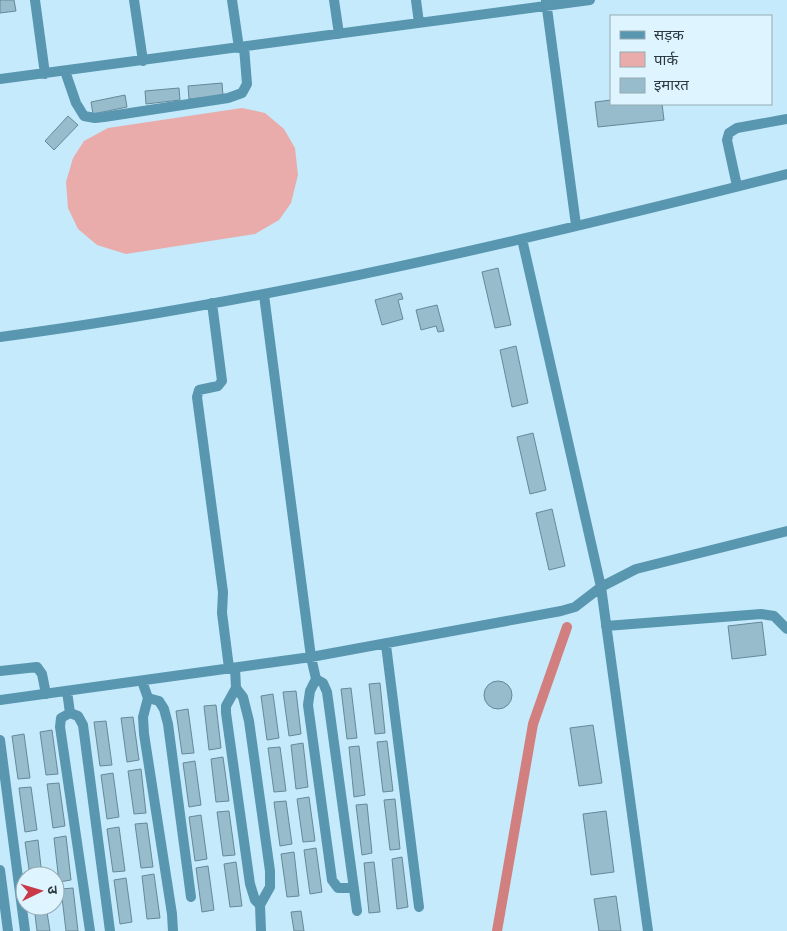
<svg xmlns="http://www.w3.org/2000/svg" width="787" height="931" font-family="Figtree,'Noto Sans Devanagari',sans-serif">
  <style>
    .green { fill: #e9acab }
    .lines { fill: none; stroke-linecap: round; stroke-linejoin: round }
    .canal { stroke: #d27f7f; stroke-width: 10 }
    .building { fill: #97bccc; stroke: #668999 }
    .minor { stroke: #5996af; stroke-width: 10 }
  </style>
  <rect width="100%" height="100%" fill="#c4eafb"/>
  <path class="green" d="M 242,108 L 265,113 L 284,129 L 295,148 L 298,175 L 291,203 L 279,220 L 255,234 L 126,254 L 97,245 L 78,229 L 68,208 L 66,182 L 73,158 L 84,141 L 108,128 Z"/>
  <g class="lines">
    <path class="canal" d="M 497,931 L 533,724 L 567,627"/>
  </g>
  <path class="building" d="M 0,0 L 14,0 L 16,11 L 0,13 Z
    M 222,83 L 223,96 L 189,99 L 188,86 Z
    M 179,88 L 180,100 L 146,104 L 145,91 Z
    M 125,95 L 127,107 L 93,114 L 91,102 Z
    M 611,100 L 611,104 L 662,104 L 664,120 L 598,127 L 595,102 Z
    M 68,116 L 78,125 L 54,150 L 45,141 Z
    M 498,268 L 511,325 L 495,328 L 482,272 Z
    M 401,293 L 403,299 L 398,300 L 403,319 L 382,325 L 375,300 Z
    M 437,305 L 444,331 L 438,332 L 436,326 L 421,330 L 416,310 Z
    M 516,346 L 528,403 L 512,407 L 500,350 Z
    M 533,433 L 546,490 L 530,494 L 517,437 Z
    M 552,509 L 565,566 L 549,570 L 536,513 Z
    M 762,622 L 766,655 L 732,659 L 728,626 Z
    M484 695a14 14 0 1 1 28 0a14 14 0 1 1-28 0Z
    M 380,683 L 385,733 L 375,734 L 369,684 Z
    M 351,688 L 357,738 L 347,739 L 341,689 Z
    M 296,691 L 301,734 L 289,736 L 283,692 Z
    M 273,694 L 279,738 L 267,740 L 261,696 Z
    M 216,705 L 221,748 L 209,750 L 204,706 Z
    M 188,709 L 194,753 L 182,754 L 176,711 Z
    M 133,717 L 139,760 L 127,762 L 121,718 Z
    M 106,721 L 112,765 L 100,766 L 94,722 Z
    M 593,725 L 602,783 L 579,786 L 570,728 Z
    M 52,730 L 58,774 L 46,775 L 40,732 Z
    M 24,734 L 30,778 L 18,779 L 12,736 Z
    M 387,741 L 393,791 L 383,792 L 377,742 Z
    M 303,743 L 308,787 L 296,789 L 291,745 Z
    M 359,746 L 365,795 L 354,797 L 349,747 Z
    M 280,747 L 286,791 L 274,792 L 268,748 Z
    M 223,757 L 229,801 L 216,802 L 211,759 Z
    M 195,761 L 201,805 L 189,807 L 183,763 Z
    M 141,769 L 146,813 L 134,814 L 128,771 Z
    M 113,773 L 119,817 L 107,819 L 101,775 Z
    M 59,783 L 65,826 L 53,828 L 47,784 Z
    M 31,787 L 37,830 L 25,832 L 19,788 Z
    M 309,797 L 315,841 L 303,842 L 297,799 Z
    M 395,799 L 400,849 L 390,850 L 384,800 Z
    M 286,801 L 292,844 L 280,846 L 274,802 Z
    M 367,804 L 372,853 L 362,855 L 356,805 Z
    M 229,811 L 235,855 L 223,856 L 217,812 Z
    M 606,811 L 614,872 L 591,875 L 583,814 Z
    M 201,815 L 207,859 L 195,861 L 189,817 Z
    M 147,823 L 153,867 L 141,868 L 135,824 Z
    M 119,827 L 125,871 L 113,872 L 107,829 Z
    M 66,836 L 71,880 L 59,882 L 54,838 Z
    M 38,840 L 42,876 L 30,876 L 25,842 Z
    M 316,848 L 322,892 L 310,894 L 304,850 Z
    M 294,852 L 299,896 L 287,897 L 281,854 Z
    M 402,857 L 408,907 L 397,909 L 392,859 Z
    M 236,862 L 242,906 L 230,907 L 224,864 Z
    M 374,862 L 380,912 L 369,913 L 364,863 Z
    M 208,866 L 214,910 L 202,912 L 196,868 Z
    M 154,874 L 160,918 L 147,919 L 142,876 Z
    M 126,878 L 132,922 L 120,924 L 114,880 Z
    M 73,888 L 78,931 L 66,931 L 61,889 Z
    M 616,896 L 621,931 L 599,931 L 594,899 Z
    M 34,906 L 46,906 L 50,931 L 37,931 Z
    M 301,911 L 304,931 L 294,931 L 291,912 Z"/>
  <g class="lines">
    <path class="minor" d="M 35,0 L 45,74
      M 134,0 L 143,61
      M 232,0 L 239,48
      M 334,0 L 339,34
      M 416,0 L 419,23
      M 546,1 L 576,225
      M 65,71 L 76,103 L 84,116 L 95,118 L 104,117 L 228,98 L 242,93 L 247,84 L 244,47
      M 0,79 L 590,0
      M 737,186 L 727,140 L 729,133 L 737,128 L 787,119
      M 522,239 L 601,587 L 648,931
      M 264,295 L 311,657 L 316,679 L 323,683 L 327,692 L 357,911
      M 212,303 L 222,381 L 218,386 L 199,390 L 197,397 L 223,592 L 222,613 L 229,668
      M 0,337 C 266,302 527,240 787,174
      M 606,626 L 761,614 L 774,616 L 787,629
      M 386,645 L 419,907
      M 235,668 L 236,688 L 243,697 L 249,721 L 270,871 L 270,887 L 260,905 L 261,931
      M 0,671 L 37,667 L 42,674 L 46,694
      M 316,679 L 310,691 L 308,705 L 332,880 L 338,888 L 354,888
      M 142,681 L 148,698 L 143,717 L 144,734 L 172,914 L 173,931
      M 236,688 L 226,706 L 226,713 L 250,884 L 255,900 L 260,905
      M 67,691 L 70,713 L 78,716 L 83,725 L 110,931
      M 148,698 L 159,701 L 164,709 L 168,724 L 191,897
      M 0,700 L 311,657 L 561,611 L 575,607 L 601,587 L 636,569 L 787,531
      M 70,713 L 61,718 L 60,727 L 90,931
      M 0,740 L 25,931
      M 0,870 L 8,931"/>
  </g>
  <rect x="610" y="15" width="162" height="90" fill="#def4ff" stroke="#96aab3"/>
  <rect x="620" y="31" width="25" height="8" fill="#5996af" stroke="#96aab3"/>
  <text x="654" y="40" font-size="15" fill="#2b3a40">सड़क</text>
  <rect x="620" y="52" width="25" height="15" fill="#e9acab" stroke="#96aab3"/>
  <text x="654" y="65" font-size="15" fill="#2b3a40">पार्क</text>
  <rect x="620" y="78" width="25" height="15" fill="#97bccc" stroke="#96aab3"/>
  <text x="654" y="90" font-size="15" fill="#2b3a40">इमारत</text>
  <g transform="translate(40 891) rotate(85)"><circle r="24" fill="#def4ff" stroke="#96aab3"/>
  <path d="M0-4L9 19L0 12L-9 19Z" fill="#c93947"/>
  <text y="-8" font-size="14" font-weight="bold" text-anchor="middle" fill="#2b3a40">उ</text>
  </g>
</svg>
